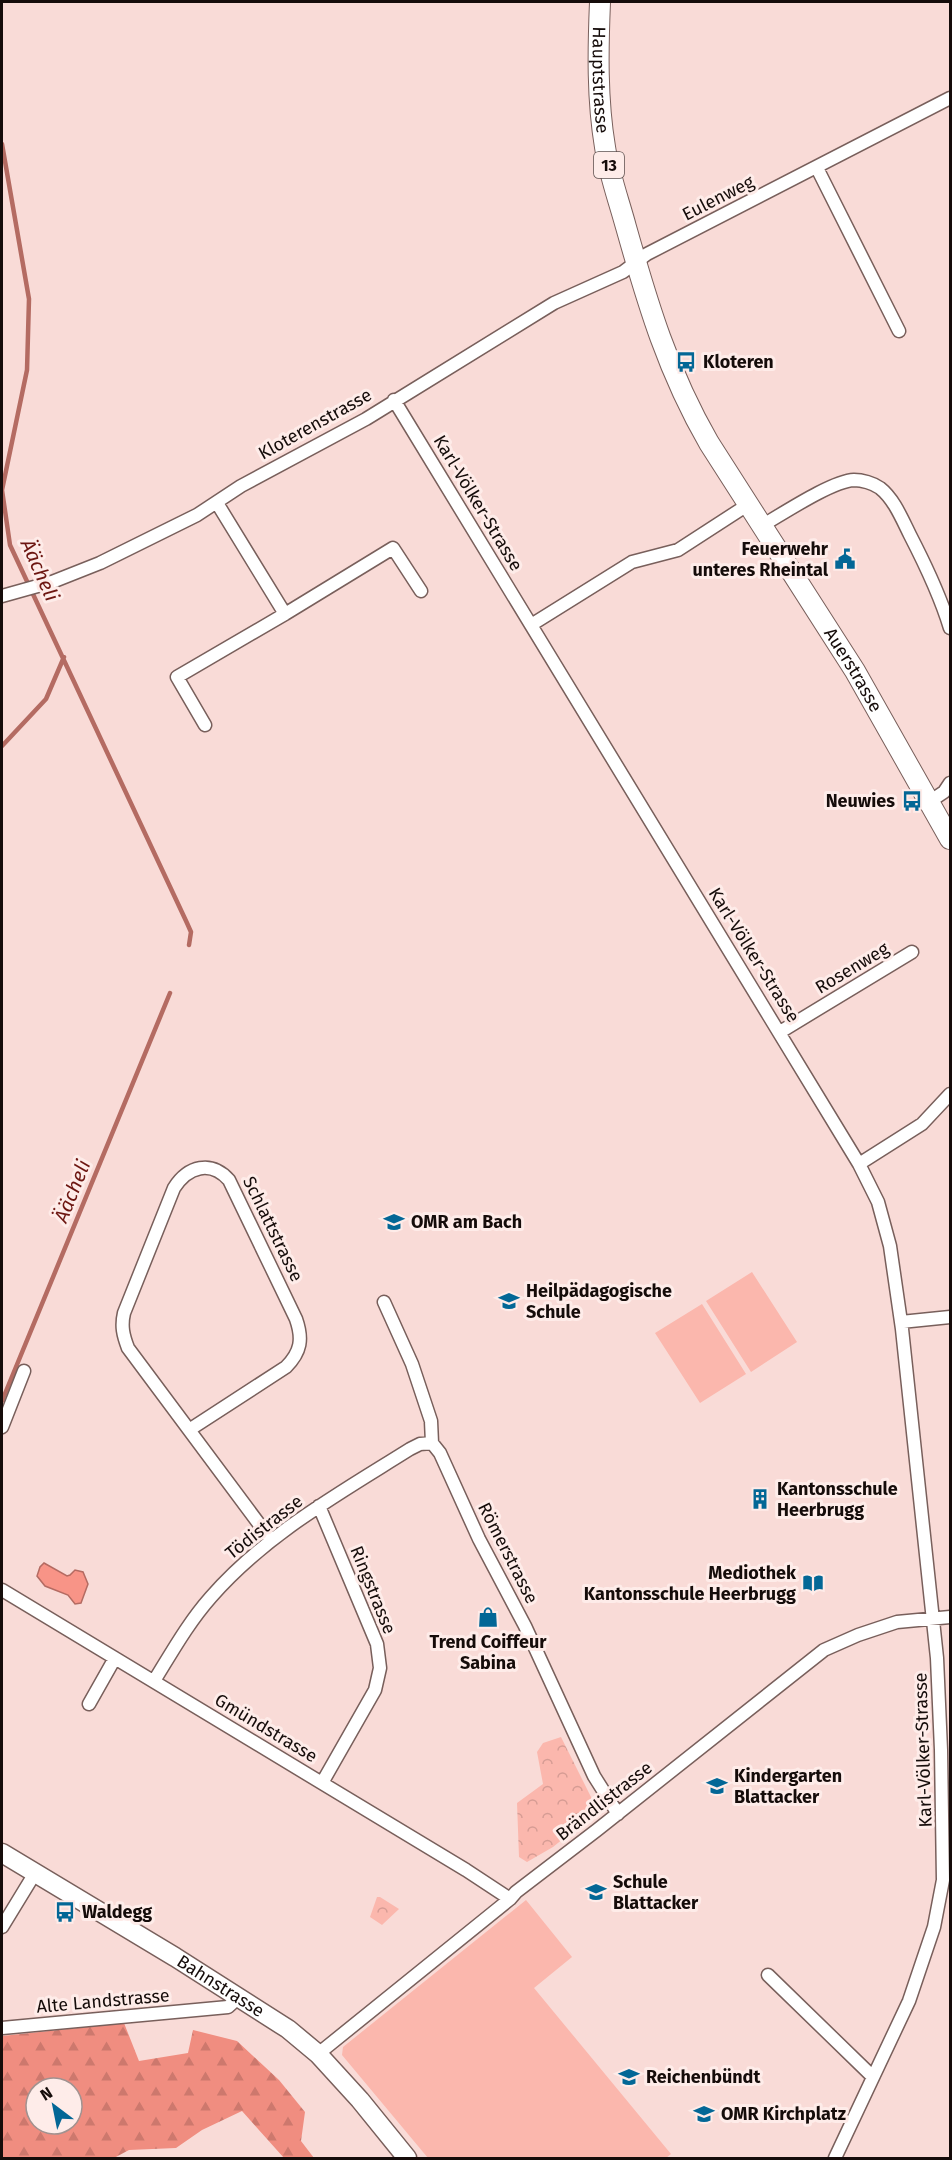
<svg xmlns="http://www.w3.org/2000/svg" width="952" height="2160" font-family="'Fira Sans',sans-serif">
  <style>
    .green { fill: #fbb7ad }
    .forest { fill: url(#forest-firs); fill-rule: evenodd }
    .park { fill: url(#park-crowns) }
    .water { fill: #f89487; stroke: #b46b62; stroke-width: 1.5 }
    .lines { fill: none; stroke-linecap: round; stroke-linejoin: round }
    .stream { stroke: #b46b62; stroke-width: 4.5 }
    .street-casing { stroke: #785f5b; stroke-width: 15 }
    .secondary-casing { stroke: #785f5b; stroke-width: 21 }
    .primary-casing { stroke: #785f5b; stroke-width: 22 }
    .street { stroke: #fff; stroke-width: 12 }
    .secondary { stroke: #fff; stroke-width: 18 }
    .primary { stroke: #fff; stroke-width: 20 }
    .labels { text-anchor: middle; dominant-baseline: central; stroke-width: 6; stroke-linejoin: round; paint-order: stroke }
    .shield { fill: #feece9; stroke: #5b4f4d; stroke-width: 1.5 }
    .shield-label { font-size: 16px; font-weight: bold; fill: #150c0a }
    .street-label { font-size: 18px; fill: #150c0a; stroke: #feece9 }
    .poi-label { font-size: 18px; font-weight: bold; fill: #150c0a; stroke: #feece9; text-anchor: start }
    .water-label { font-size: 20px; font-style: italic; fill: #6d1611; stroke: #feece9 }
  </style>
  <defs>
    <pattern id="forest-firs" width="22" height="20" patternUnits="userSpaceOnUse" patternTransform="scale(1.5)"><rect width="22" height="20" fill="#f08d80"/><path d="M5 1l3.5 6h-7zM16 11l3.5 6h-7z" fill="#cd786d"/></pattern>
    <pattern id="park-crowns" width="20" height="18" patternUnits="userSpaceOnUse" patternTransform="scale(1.5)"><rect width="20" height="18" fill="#fbb7ad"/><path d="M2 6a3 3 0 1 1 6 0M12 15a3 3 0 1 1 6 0" fill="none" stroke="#d69c94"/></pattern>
  </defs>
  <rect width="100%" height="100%" fill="#f9dbd7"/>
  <path class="green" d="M 752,1272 L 797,1342 L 751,1372 L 706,1301 Z
    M 702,1304 L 746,1374 L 700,1403 L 655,1333 Z
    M 526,1900 L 572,1957 L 534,1988 L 671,2154 L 666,2158 L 428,2158 L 342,2055 L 343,2047 Z"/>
  <path class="forest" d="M 124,2023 L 139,2061 L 188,2053 L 193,2030 L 237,2041 L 279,2080 L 305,2112 L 301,2141 L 314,2158 L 284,2158 L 242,2111 L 202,2130 L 176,2148 L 129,2150 L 114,2158 L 2,2158 L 2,2036 ZM 36,2088 L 72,2088 L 72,2124 L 36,2124 Z"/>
  <path class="park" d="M 561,1737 L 593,1801 L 590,1804 L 589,1818 L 553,1847 L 527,1862 L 519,1857 L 517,1803 L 543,1784 L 537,1752 L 543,1743 Z
    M 377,1897 L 380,1897 L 399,1909 L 382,1925 L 370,1917 Z"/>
  <path class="water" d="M 44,1563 L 67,1576 L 70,1575 L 75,1570 L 83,1572 L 88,1584 L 81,1603 L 75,1604 L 68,1595 L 45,1586 L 37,1576 L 40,1567 Z"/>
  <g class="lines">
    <path class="stream" d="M 2,144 L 29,299 L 27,370 L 2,490 L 10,545 L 187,923 L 191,932 L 189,945
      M 2,746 L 46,699 L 64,657
      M 2,1401 L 170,993"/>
    <g class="street-casing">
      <path id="street" d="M 817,168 L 899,331
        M 394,400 L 859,1164 L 878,1202 L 890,1246 L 902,1329 L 937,1658 L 941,1750 L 943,1880 L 934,1927 L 909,2001 L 835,2158
        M 763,525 C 784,513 832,481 854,480 C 862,480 873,483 880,488 C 894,499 902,519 910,535 C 926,566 940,595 950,628
        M 2,596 L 52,582 L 100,563 L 197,515 L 241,486 L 366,419 L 554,303 L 623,272 L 647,254 L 950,98
        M 285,614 L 393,548 L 421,591
        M 531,625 L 632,562 L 678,550 L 749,504
        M 205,725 L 177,677 L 285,614 L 217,503
        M 929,802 L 944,792 L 950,783
        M 780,1032 L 912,952
        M 859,1164 L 922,1124 L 950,1094
        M 384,1302 L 412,1364 L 431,1421 L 432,1443 L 440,1453 L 479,1539 L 525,1626 L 594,1776 L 618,1814
        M 901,1322 L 950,1317
        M 2,1427 L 24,1371
        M 189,1430 L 286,1367 C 301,1352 303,1339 296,1319 L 229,1180 C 211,1160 188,1166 174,1188 L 124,1313 C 121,1326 123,1335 128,1348 L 271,1540
        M 319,1506 L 377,1644 L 380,1668 L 375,1690 L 322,1783
        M 2,1590 L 466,1870 L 510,1899
        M 154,1681 C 172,1652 188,1623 211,1597 C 266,1534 340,1493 410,1449 L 420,1444 L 432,1443
        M 89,1704 L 115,1658
        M 2,1927 L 35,1873
        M 768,1975 L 873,2077
        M 2,2028 L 228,2007 L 239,1997
        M 318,2054 L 510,1899 L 516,1892 L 597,1830 L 824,1650 L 858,1635 L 897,1622 L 950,1617"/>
    </g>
    <g class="secondary-casing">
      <g id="secondary">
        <path id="s1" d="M 2,1853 L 175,1957 L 288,2029 L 318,2054 L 360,2100 L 407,2158"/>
      </g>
    </g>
    <g class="primary-casing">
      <g id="primary">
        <path id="s2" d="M 600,2 C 598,50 597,99 605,147 C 609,174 619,201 626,227 C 648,305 668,372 709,443 L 855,671 L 950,839"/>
      </g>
    </g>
    <use href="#street" class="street"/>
    <use href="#secondary" class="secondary"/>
    <use href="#primary" class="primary"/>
  </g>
  <defs>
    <g id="bus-bare" transform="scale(1.62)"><path d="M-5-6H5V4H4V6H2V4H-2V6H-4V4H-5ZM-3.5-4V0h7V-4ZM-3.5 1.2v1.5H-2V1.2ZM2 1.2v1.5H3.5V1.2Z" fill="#036796" stroke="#feece9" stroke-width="2.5" paint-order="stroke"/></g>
    <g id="civic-bare" transform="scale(1.62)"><path d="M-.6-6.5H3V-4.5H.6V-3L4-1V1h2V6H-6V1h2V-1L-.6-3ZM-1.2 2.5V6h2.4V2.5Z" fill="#036796" stroke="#feece9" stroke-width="2.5" paint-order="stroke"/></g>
    <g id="university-bare" transform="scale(1.62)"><path d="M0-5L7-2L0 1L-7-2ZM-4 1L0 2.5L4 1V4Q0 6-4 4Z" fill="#036796" stroke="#feece9" stroke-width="2.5" paint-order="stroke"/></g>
    <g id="school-bare" transform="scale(1.62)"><path d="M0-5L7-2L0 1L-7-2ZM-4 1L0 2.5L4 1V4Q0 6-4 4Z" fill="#036796" stroke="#feece9" stroke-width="2.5" paint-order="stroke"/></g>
    <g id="building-bare" transform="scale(1.62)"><path d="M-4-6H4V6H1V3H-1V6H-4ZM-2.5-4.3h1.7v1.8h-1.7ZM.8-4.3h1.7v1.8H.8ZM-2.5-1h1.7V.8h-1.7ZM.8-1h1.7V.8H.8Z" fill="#036796" stroke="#feece9" stroke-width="2.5" paint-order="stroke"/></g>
    <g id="library-bare" transform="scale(1.62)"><path d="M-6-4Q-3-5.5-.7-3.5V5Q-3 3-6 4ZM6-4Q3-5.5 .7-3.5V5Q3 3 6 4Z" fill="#036796" stroke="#feece9" stroke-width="2.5" paint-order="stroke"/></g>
    <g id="shop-bare" transform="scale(1.62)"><path d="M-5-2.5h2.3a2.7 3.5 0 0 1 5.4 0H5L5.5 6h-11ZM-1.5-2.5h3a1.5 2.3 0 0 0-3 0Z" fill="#036796" stroke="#feece9" stroke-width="2.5" paint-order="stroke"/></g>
  </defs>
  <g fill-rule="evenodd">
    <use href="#bus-bare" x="686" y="362"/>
    <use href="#civic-bare" x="845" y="559"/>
    <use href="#bus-bare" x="912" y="801"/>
    <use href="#university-bare" x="394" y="1222"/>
    <use href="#school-bare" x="509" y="1301"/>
    <use href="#building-bare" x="760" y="1499"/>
    <use href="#library-bare" x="813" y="1583"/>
    <use href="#shop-bare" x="488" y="1617"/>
    <use href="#school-bare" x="717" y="1786"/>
    <use href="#school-bare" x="596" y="1892"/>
    <use href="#bus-bare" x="65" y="1912"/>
    <use href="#school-bare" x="629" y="2077"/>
    <use href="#school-bare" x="704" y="2114"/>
  </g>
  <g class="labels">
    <rect class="shield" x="594" y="152" width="30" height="26" rx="4.5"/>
    <g class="shield-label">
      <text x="609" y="165">13</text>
    </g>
    <g class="street-label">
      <text stroke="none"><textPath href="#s2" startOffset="78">Hauptstrasse</textPath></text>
      <text transform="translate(718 198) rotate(-27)">Eulenweg</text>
      <text transform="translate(315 424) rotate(-29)">Kloterenstrasse</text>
      <text transform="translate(478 503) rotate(59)">Karl-Völker-Strasse</text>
      <text stroke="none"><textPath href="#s2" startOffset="729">Auerstrasse</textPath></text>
      <text transform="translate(754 955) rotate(58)">Karl-Völker-Strasse</text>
      <text transform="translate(852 968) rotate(-31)">Rosenweg</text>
      <text transform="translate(273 1229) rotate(64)">Schlattstrasse</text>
      <text transform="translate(264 1527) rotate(-38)">Tödistrasse</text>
      <text transform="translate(508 1553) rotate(63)">Römerstrasse</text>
      <text transform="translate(373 1590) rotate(68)">Ringstrasse</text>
      <text transform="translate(266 1728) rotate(31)">Gmündstrasse</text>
      <text transform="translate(923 1750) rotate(-92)">Karl-Völker-Strasse</text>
      <text transform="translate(604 1801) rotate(-38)">Brändlistrasse</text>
      <text stroke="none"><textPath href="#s1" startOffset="256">Bahnstrasse</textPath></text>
      <text transform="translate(103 2001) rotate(-5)">Alte Landstrasse</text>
    </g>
    <g class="poi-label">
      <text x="703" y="362">Kloteren</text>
      <text x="828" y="549" text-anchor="end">Feuerwehr<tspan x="828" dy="21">unteres Rheintal</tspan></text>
      <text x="895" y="801" text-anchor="end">Neuwies</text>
      <text x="411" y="1222">OMR am Bach</text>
      <text x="526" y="1291">Heilpädagogische<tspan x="526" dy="21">Schule</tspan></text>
      <text x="777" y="1489">Kantonsschule<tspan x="777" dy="21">Heerbrugg</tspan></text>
      <text x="796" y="1573" text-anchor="end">Mediothek<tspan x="796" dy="21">Kantonsschule Heerbrugg</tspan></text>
      <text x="488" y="1642" text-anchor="middle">Trend Coiffeur<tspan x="488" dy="21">Sabina</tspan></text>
      <text x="734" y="1776">Kindergarten<tspan x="734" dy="21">Blattacker</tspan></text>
      <text x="613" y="1882">Schule<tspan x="613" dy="21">Blattacker</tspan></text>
      <text x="82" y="1912">Waldegg</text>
      <text x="646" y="2077">Reichenbündt</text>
      <text x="721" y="2114">OMR Kirchplatz</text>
    </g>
    <g class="water-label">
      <text transform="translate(40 570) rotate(66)">Äächeli</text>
      <text transform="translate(72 1191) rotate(-68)">Äächeli</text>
    </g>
  </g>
  <rect width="952" height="2160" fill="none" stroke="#150c0a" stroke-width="6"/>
  <g transform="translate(54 2106) rotate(328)"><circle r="28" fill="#feece9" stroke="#a19290" stroke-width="1.5"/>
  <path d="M0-4.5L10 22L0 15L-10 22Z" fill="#036796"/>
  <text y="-9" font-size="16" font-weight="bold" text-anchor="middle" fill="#150c0a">N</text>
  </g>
</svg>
